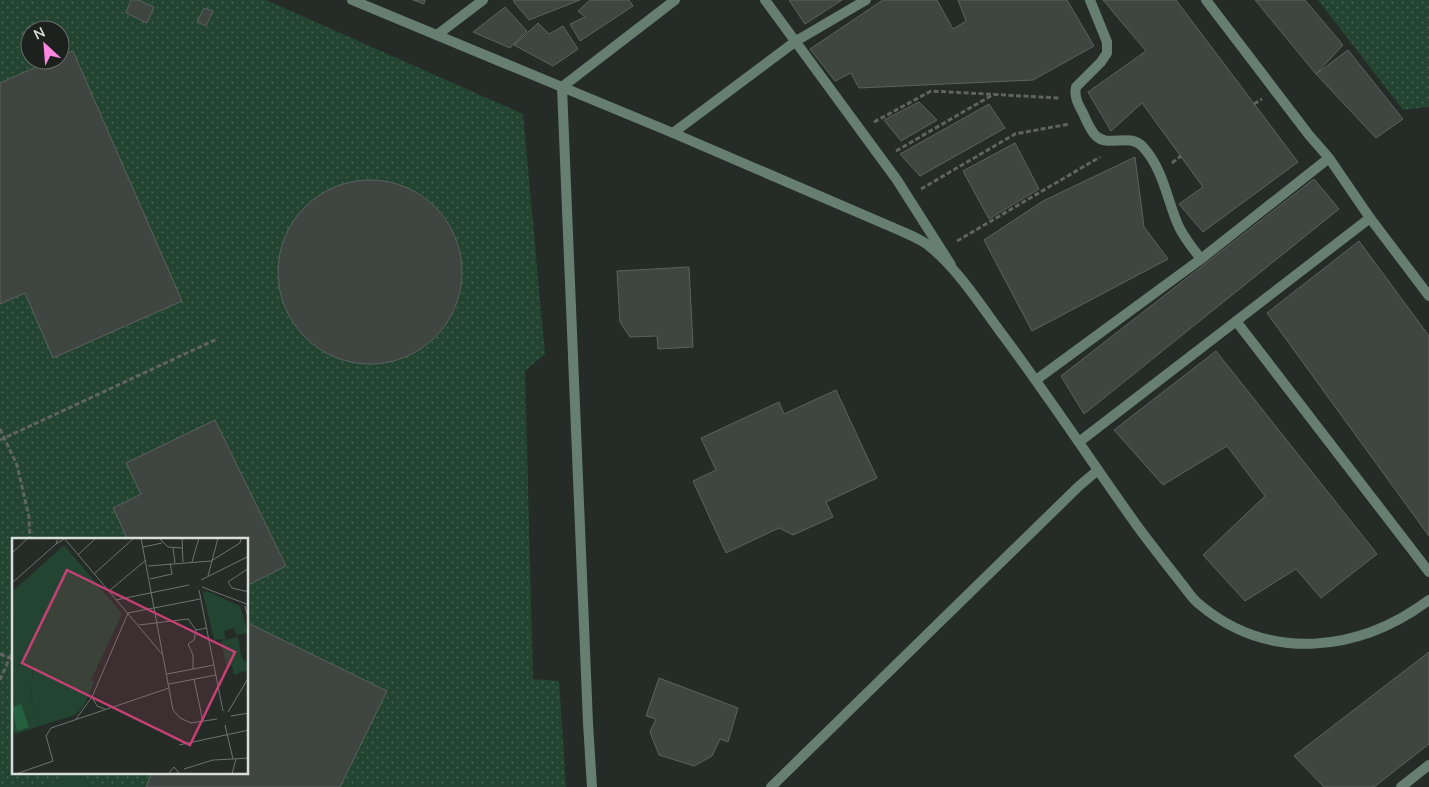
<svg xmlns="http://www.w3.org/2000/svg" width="1429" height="787" font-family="'Nunito Sans',sans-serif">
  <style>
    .grass { fill: #234430 }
    .park { fill: url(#park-dots); fill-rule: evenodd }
    .building { fill: #3f4541; stroke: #5c625e }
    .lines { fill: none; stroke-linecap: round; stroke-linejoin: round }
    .path { stroke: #5f6461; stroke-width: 3; stroke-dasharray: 5 2.5; stroke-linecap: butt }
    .minor { stroke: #677f70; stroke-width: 10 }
    .tertiary { stroke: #677f70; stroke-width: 10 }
    .inset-road { fill: none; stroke: #6d736f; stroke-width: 1 }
    .view { fill: #c74075; fill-opacity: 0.15; stroke: #c74075; stroke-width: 2.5 }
    .inset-edge { fill: none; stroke: #dadedb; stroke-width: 2.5 }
  </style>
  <defs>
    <pattern id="park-dots" width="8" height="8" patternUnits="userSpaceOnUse" patternTransform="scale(1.25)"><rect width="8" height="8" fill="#234430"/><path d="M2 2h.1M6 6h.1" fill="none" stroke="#425f4d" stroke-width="1.8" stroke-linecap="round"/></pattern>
  </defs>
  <rect width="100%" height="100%" fill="#252b27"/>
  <path class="grass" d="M 77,773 L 84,773 L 90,787 L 43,787 Z"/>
  <path class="park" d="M 0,0 L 266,0 L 523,114 L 545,354 L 525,371 L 533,679 L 559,681 L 566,787 L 90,787 L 84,773 L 248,773 L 248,540 L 14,540 L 14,773 L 77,773 L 43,787 L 0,787 ZM 30,30 L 60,30 L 60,60 L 30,60 Z
    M 1318,0 L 1429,0 L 1429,107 L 1403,110 Z"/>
  <path class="building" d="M 131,0 L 138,0 L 154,7 L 147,23 L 126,13 Z
    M 413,0 L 425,0 L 424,4 Z
    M 514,0 L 580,0 L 529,20 L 513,1 Z
    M 590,0 L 597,0 L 598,1 L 600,0 L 629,0 L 633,6 L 580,41 L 570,24 L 585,17 L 578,11 Z
    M 789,0 L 842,0 L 805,24 Z
    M 883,0 L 937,0 L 953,29 L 966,21 L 958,0 L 1067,0 L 1094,46 L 1033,80 L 859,88 L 851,73 L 835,81 L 810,49 Z
    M 1103,0 L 1176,0 L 1298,162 L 1203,232 L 1179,204 L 1203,187 L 1142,103 L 1111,131 L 1088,92 L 1146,51 Z
    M 1255,0 L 1305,0 L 1343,45 L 1316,74 Z
    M 505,7 L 527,31 L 510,48 L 473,32 Z
    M 204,8 L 213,11 L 206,26 L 197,22 Z
    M 538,23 L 549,34 L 563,26 L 578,49 L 553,66 L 514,45 Z
    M 1348,50 L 1403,119 L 1376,138 L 1316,74 Z
    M 73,51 L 182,301 L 53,358 L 25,293 L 0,304 L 0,83 L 52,60 L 60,60 L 60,56 Z
    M 919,102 L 937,120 L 901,141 L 884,120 Z
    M 989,104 L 1005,128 L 920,176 L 900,154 Z
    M 1015,143 L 1039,189 L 989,219 L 963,171 Z
    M 1135,157 L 1144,227 L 1168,259 L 1032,331 L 984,240 L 1043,201 Z
    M 1314,179 L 1339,209 L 1084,414 L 1061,376 Z
    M278 272a92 92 0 1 1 184 0a92 92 0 1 1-184 0Z
    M 1359,241 L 1429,336 L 1429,536 L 1267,313 Z
    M 689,267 L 693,347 L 658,349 L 657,336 L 630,337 L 620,322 L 617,271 Z
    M 1216,351 L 1377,554 L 1321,598 L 1296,569 L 1245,601 L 1203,555 L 1265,496 L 1227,446 L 1163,485 L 1114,430 Z
    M 836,390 L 877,478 L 826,502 L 833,517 L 793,535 L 779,528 L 726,553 L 693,481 L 716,470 L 701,438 L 779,402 L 784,414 Z
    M 215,420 L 286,566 L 248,585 L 248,540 L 128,540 L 113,508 L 141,494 L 126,463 Z
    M 248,623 L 387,691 L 340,787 L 146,787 L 152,773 L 248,773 Z
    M 1429,652 L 1429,744 L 1374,787 L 1324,787 L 1294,756 Z
    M 659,678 L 738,708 L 728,742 L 720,739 L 712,756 L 694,766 L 659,755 L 650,732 L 656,719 L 646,716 Z"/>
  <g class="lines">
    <path class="path" d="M 1254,104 L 1262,99
      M 874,122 L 931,91 L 1059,98
      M 896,151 L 994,94
      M 1172,163 L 1181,156
      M 921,189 L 1015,134 L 1069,124
      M 957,241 L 1100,157
      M 0,429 L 17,465 L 29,517 L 30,540
      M 0,440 L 217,339
      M 0,654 L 14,660
      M 0,680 L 14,648"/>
    <path class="minor" d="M 765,0 L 897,180 L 951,265
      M 1090,0 L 1107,42 L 1107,53 L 1101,62 L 1076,87 C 1074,97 1078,104 1083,113 C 1086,120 1090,130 1096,136 C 1109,148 1129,132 1143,147 C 1164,170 1167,201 1179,227 C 1185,239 1193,249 1201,259
      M 1206,0 L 1309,135 L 1329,158 L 1370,218 L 1429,296
      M 437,35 L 483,0
      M 673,133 L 796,41 L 866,0
      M 1236,321 L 1429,572
      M 1036,380 L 1201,259 L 1329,158
      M 1079,442 L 1370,218
      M 592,787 L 588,723 L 562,87 L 675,0
      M 771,787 L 1079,486 L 1098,470
      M 1401,787 L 1429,765"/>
    <path class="tertiary" d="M 352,0 L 673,133 L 901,231 C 910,235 920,239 928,245 C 959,270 981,306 1005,338 C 1051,400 1093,464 1138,527 C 1152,546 1167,565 1182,584 C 1187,590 1192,599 1199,604 C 1269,663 1359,652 1429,600"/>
  </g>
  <g transform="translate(12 538)">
    <rect width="236" height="236" fill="#252b27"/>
    <path d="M 0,126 L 21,128 L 19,159 L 28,188 L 3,196 L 0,187 Z" fill="#234430"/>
    <path d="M 52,7 L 110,76 L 79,142 L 82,144 L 72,168 L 63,177 L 28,188 L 19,159 L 21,128 L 0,126 L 0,54 ZM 195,53 L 228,68 L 236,95 L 224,97 L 222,90 L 212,93 L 214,101 L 202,102 L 191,55 ZM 226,99 L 229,117 L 232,123 L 236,122 L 236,132 L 222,137 L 220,128 L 214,126 L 209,103 Z" fill="#234430"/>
    <path d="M 9,166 L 17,189 L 5,193 L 0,169 Z" fill="#245f3f"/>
    <path class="inset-road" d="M 46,0 L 44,6 L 52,1M 52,0 L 150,116M 129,0 L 161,172 L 168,180 L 179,185 L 205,181M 147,0 L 156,9 L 170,10M 170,0 L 171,24M 131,9 L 150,5M 161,10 L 163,25M 0,15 L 16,0M 66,17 L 84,0M 180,24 L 187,0M 136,28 L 199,23 L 228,5 L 229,0M 237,30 L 216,44 L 220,50 L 237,54M 82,36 L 122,0M 196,38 L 206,0M 138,41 L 160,36 L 158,25M 189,42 L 237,18M 0,45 L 44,6M 190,49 L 237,67M 187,52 L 211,173M 97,53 L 134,22M 104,62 L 177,47M 233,68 L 237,83M 127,87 L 176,81 L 184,92 L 195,90M 181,131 L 181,117 L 176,106 L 182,102 L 184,92M 155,136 L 202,127M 182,141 L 191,184M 157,146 L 204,137M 80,159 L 85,168 L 93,171M 216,174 L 237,139M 219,178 L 237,175M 64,181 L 80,159 L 116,75 L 188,61M 213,187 L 221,221 L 237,220M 167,207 L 237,192M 172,231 L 201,222 L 221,221M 4,236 L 41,223 L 34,198 L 39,190 L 157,150M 156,236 L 162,229 L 168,236M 220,236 L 224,221"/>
    <path class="view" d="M 55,32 L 223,114 L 178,207 L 10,125 Z"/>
    <rect width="236" height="236" class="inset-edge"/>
  </g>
  <g transform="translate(45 45) rotate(334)"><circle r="24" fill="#1c211e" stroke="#686d6a"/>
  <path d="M0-4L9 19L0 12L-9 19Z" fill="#fd86e1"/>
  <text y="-8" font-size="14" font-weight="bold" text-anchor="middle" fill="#dadedb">N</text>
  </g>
</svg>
